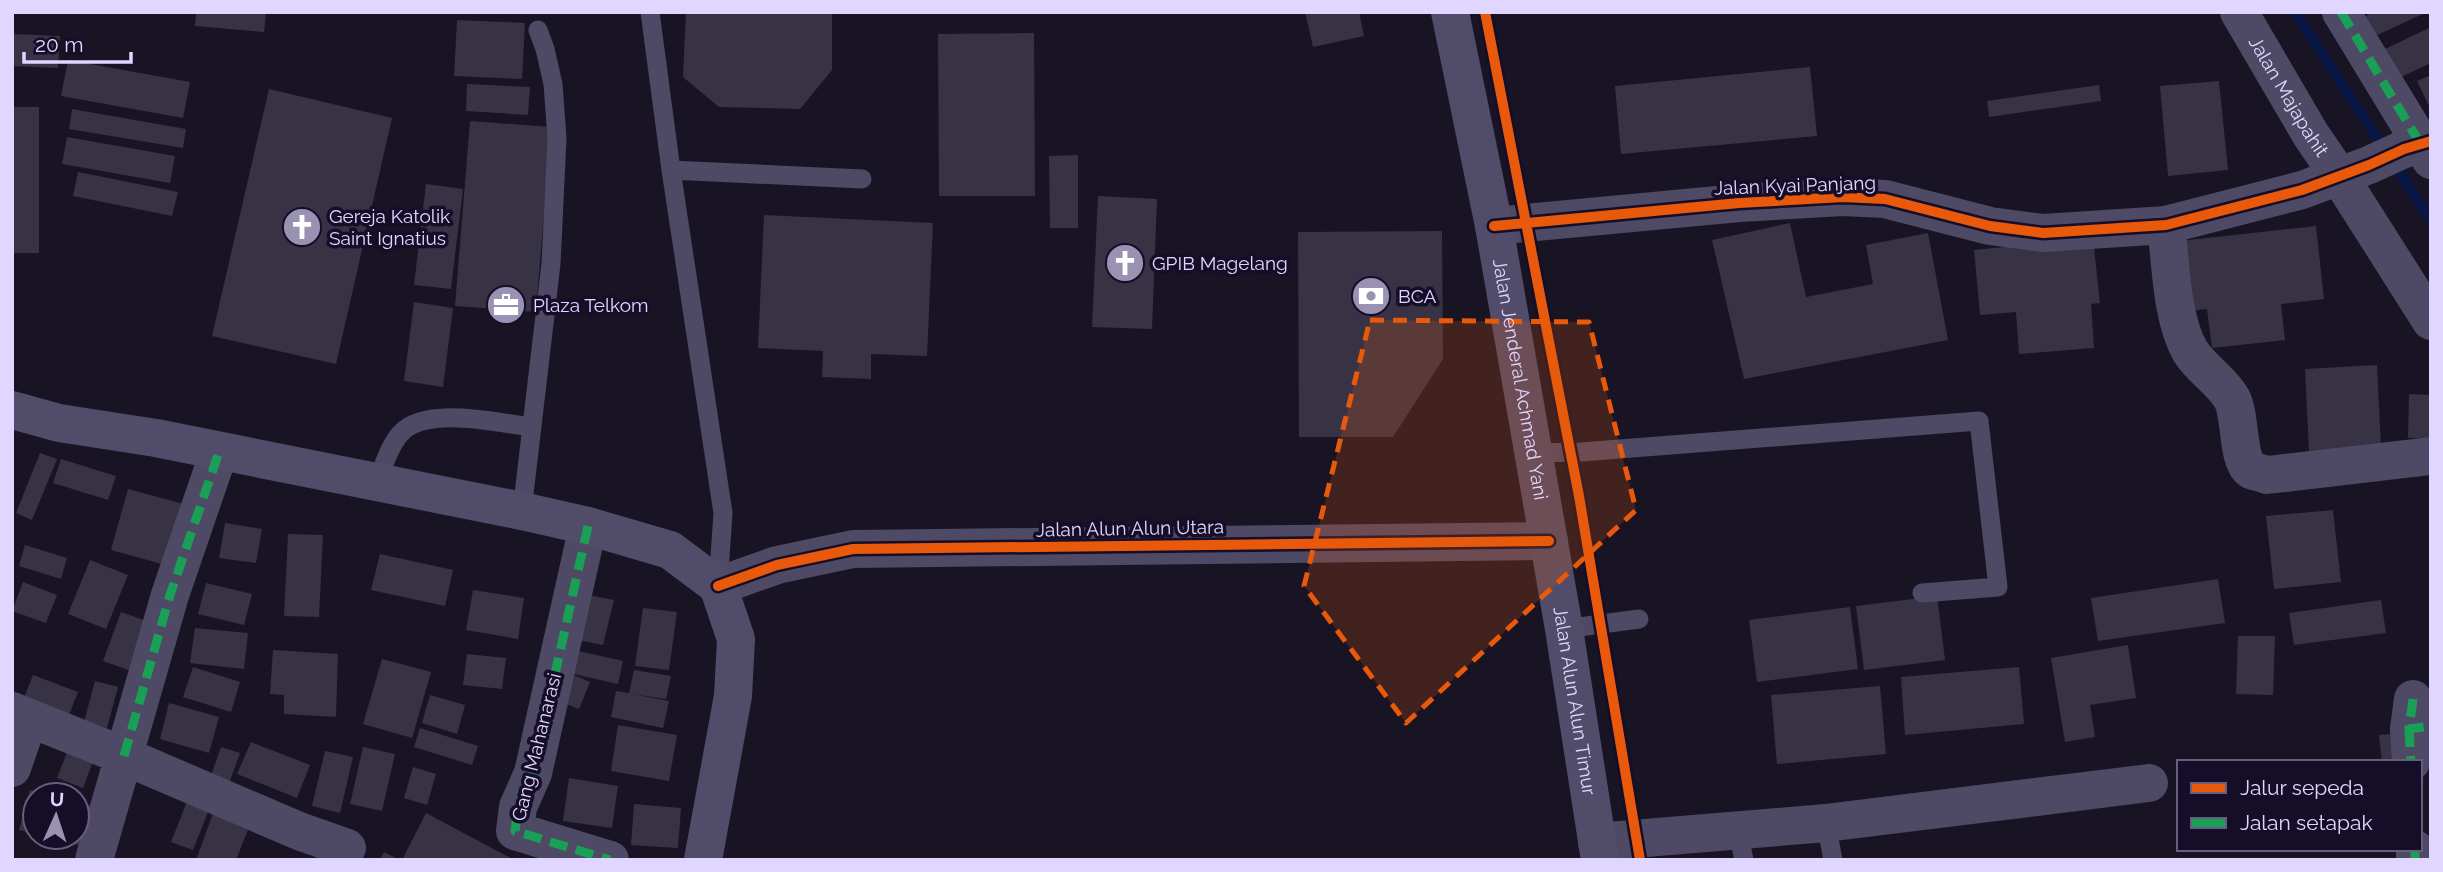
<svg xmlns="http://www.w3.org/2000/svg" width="2443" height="872" font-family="Raleway,sans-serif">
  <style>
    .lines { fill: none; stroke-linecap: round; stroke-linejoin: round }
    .stream { stroke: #081746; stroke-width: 10 }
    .building { fill: #383245 }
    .service { stroke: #4e4964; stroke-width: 19 }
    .minor { stroke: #4e4964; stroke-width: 38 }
    .tertiary { stroke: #4e4964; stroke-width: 38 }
    .secondary { stroke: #514c6a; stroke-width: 38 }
    .quiet { stroke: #1a9f57; stroke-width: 9; stroke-dasharray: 18 9; stroke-linecap: butt }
    .cycleway-casing { stroke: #160e29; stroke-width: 15 }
    .cycleway { stroke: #e8590c; stroke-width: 10 }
    .marked { fill: #e8590c; fill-opacity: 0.2; stroke: #e8590c; stroke-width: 5; stroke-dasharray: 14 9; stroke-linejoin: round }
    .labels { text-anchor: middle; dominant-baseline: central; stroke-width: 7; stroke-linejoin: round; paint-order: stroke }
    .street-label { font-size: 19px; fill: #e0d6ff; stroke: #160e29 }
    .poi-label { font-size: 19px; fill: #e0d6ff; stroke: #160e29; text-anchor: start }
  </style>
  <rect width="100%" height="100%" fill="#191423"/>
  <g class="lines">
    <path class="stream" d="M 2295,12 L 2431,221"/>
  </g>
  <path class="building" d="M 196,12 L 266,12 L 264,32 L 195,26 Z
    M 686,12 L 832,12 L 832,70 L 800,109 L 719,107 L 683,77 Z
    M 1305,12 L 1359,12 L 1364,36 L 1313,47 Z
    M 2374,12 L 2427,12 L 2371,38 L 2361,18 Z
    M 457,20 L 525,23 L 522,79 L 454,76 Z
    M 2431,27 L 2431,63 L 2399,78 L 2385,49 Z
    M 1034,33 L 1035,196 L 939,196 L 938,34 Z
    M 12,34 L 60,36 L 58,68 L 12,66 Z
    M 68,60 L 190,82 L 183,118 L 61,96 Z
    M 1810,67 L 1817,136 L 1621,154 L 1615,86 Z
    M 2431,75 L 2431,110 L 2417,81 Z
    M 2219,81 L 2228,170 L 2168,176 L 2160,86 Z
    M 467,84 L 530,87 L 528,115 L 466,111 Z
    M 2099,85 L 2101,101 L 1989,117 L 1987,101 Z
    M 269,89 L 392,118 L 336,364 L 212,336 Z
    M 12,107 L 39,107 L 39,253 L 12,253 Z
    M 72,109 L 186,129 L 183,148 L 69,129 Z
    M 470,121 L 551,127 L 536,312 L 455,306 Z
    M 67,137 L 175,156 L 170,183 L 62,164 Z
    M 1078,155 L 1078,228 L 1050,228 L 1049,156 Z
    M 78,172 L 178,192 L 172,216 L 73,196 Z
    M 426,184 L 463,189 L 451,289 L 414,285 Z
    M 1098,196 L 1157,199 L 1152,329 L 1092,327 Z
    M 764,215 L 933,223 L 927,356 L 871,354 L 871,379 L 822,377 L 823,351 L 758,348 Z
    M 1790,223 L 1806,297 L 1873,284 L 1866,245 L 1928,233 L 1948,340 L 1744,379 L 1712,240 Z
    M 2316,226 L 2324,299 L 2281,304 L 2285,340 L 2212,348 L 2207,309 L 2187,311 L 2180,241 Z
    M 1442,231 L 1443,359 L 1393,437 L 1299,437 L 1298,232 Z
    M 2093,238 L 2100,303 L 2091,304 L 2094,348 L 2019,354 L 2016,312 L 1980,315 L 1974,250 Z
    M 414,302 L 453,308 L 443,387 L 404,381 Z
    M 2377,365 L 2381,448 L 2309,451 L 2305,369 Z
    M 2409,394 L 2431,395 L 2431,438 L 2408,438 Z
    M 40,453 L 57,459 L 32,520 L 16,513 Z
    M 61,459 L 116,476 L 108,500 L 53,483 Z
    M 128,489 L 191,506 L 173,567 L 111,550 Z
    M 2333,510 L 2341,582 L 2274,589 L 2266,516 Z
    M 225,523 L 262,529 L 256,563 L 219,558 Z
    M 288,534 L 323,535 L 319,617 L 284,616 Z
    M 25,545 L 67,558 L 61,579 L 19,566 Z
    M 380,554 L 453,570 L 445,606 L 371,590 Z
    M 90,560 L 128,575 L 106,629 L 68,614 Z
    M 2218,579 L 2225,623 L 2098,641 L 2091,598 Z
    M 23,582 L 57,595 L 46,623 L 12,611 Z
    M 206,583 L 252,594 L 244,625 L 198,614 Z
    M 473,590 L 524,598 L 518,639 L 466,630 Z
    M 582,594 L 614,600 L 603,645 L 572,639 Z
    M 1937,596 L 1945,660 L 1864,670 L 1856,606 Z
    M 2381,600 L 2386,633 L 2294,645 L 2289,613 Z
    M 1850,607 L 1858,669 L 1757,682 L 1749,620 Z
    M 643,608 L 677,612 L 669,670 L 635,666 Z
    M 121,612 L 155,624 L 137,673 L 103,661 Z
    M 195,628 L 248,633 L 244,669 L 190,663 Z
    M 2238,636 L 2275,636 L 2273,695 L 2236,694 Z
    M 2128,645 L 2136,698 L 2090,705 L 2095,737 L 2065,742 L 2051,658 Z
    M 273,650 L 338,654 L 336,717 L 284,714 L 284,695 L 270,694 Z
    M 574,650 L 623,661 L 618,684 L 569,673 L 590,682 L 579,709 L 558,701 Z
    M 467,654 L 506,658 L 502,689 L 463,685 Z
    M 382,659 L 431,672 L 412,738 L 363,724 Z
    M 193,667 L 240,682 L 231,712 L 183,697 Z
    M 2019,667 L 2024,724 L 1905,735 L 1901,677 Z
    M 634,670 L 671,676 L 666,699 L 633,694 L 669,701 L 663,728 L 611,717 L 616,691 L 629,693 Z
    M 33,675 L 78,692 L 67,720 L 22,703 Z
    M 95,681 L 118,687 L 107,728 L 84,722 Z
    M 1880,686 L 1886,754 L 1777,764 L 1771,695 Z
    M 430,695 L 465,705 L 457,734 L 422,723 Z
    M 169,703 L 219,717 L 209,753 L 160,739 Z
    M 618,725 L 677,735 L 669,781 L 611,771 Z
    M 420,728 L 478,746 L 472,765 L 414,747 Z
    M 2404,733 L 2407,762 L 2382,762 L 2379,735 Z
    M 251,742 L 310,765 L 297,798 L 237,774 Z
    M 221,747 L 240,753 L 230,781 L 211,775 Z
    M 363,747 L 395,754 L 382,811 L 350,804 Z
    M 68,750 L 94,759 L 83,788 L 57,778 Z
    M 325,751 L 353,757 L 340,813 L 312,806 Z
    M 413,767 L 436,774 L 427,805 L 404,798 Z
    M 569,778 L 618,786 L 612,828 L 563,821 Z
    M 30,790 L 46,794 L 35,795 L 35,834 L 19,830 Z
    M 188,799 L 210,807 L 193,850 L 171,842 Z
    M 77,802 L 104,809 L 94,849 L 51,838 L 77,837 Z
    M 634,804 L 681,808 L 678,848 L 631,845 Z
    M 215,808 L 251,822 L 236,860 L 196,860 Z
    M 426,813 L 503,854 L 515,860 L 402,860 Z
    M 384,852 L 400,860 L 380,860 Z"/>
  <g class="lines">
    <path class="service" d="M 650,12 L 671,170 L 723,513 L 718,586
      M 671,170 L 862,179
      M 1534,453 L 1581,452 L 1979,421 L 1998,587 L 1922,593
      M 377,483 C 383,467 389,447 400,434 C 425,405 498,423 532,427
      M 522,511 L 551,264 L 557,138 L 553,84 L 545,49 L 538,30
      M 1564,629 L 1639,619
      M 1826,823 L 1833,860
      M 1738,831 L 1744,860"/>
    <path class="minor" d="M 2341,12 L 2431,160
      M 2166,225 C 2171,263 2171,317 2190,351 C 2201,369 2222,381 2232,399 C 2241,416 2237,461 2251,470 C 2256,472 2262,473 2267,475 L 2431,456
      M 1494,226 L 1739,203 L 1843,197 L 1885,199 L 1990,226 L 2043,233 L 2166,225 L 2302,190 L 2369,165 L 2404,149 L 2431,141
      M 588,526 L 533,773 L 518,807 L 515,831 L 610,860
      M 2413,699 L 2409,729 L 2431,726
      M 12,711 L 124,756 L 299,831 L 347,848
      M 2409,729 L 2411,762
      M 12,768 L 29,718
      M 1597,842 L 1826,823 L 2149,783
      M 2415,849 L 2415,860
      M 94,860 L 170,595 L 219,452"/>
    <g class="tertiary">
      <path id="s1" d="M 2239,12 L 2311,135 L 2339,176 L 2431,321"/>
      <path d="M 718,586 L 777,565 L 853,549 L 1549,541"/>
    </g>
    <g class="secondary">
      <path id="s2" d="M 1450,12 L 1494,226 L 1564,629 L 1600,860"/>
      <path d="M 12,410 L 59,423 L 156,438 L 522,511 L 588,526 L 670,550 L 718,586 L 736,639 L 733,696 L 703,860"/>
    </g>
    <path class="quiet" d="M 2341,12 L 2421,145
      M 588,526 L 533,773 L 518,807 L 515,831 L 610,860
      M 2413,699 L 2409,729 L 2431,726
      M 2409,729 L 2411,762
      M 124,756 L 170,595 L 219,452
      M 2415,849 L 2415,860"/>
    <g class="cycleway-casing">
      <path id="cycleway" d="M 1485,12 L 1579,496 L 1640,860
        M 1494,226 L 1739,203 L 1843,197 L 1885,199 L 1990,226 L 2043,233 L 2166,225 L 2302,190 L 2369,165 L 2404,149 L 2431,141
        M 718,586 L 777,565 L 853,549 L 1549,541"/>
    </g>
    <use href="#cycleway" class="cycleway"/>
  </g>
  <path class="marked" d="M 1370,320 L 1589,322 L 1636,510 L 1406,723 L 1304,586 Z"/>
  <defs>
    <g id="church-disc" transform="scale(2.0125)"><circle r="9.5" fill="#9a92b2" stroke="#160e29"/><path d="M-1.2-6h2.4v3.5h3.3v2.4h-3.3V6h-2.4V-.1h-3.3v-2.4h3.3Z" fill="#fff"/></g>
    <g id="bank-disc" transform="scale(2.0125)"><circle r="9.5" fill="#9a92b2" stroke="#160e29"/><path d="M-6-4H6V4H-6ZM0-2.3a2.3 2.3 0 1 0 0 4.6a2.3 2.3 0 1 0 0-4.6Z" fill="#fff"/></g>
    <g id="office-disc" transform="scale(2.0125)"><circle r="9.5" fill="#9a92b2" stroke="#160e29"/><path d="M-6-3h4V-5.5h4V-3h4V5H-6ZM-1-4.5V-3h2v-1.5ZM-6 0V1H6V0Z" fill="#fff"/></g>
  </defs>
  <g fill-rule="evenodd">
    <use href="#church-disc" x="302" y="227"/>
    <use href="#church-disc" x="1125" y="263"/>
    <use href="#bank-disc" x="1371" y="296"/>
    <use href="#office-disc" x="506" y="305"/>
  </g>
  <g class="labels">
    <g class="street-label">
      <text stroke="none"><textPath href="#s1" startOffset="98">Jalan Majapahit</textPath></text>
      <text transform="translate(1795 185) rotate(-2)">Jalan Kyai Panjang</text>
      <text stroke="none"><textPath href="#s2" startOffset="374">Jalan Jenderal Achmad Yani</textPath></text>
      <text transform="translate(1130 528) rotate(-1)">Jalan Alun Alun Utara</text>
      <text stroke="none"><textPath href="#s2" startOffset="700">Jalan Alun Alun Timur</textPath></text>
      <text transform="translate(536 747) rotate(-76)">Gang Mahanarasi</text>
    </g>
    <g class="poi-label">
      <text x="329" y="216">Gereja Katolik<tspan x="329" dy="22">Saint Ignatius</tspan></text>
      <text x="1152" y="263">GPIB Magelang</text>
      <text x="1398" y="296">BCA</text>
      <text x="533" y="305">Plaza Telkom</text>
    </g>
  </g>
  <rect width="2443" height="872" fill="none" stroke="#e0d6ff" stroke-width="28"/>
  <rect x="2177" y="760" width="245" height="91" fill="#160e29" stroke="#675e7f" stroke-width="2"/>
  <rect x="2191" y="783" width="35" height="10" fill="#e8590c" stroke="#675e7f" stroke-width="2"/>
  <text x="2240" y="795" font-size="21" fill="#e0d6ff">Jalur sepeda</text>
  <rect x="2191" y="818" width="35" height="10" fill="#1a9f57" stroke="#675e7f" stroke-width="2"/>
  <text x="2240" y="830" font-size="21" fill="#e0d6ff">Jalan setapak</text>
  <g transform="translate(56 816) rotate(3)"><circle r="33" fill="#160e29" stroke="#675e7f" stroke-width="2"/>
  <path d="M0-5L12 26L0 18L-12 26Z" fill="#9a92b2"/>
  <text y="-10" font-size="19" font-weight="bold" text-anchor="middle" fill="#e0d6ff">U</text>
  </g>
  <path d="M24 52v10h107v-10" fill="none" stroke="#e0d6ff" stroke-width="3.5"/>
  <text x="35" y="52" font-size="21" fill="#e0d6ff" stroke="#160e29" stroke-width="5" paint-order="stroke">20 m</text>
</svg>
